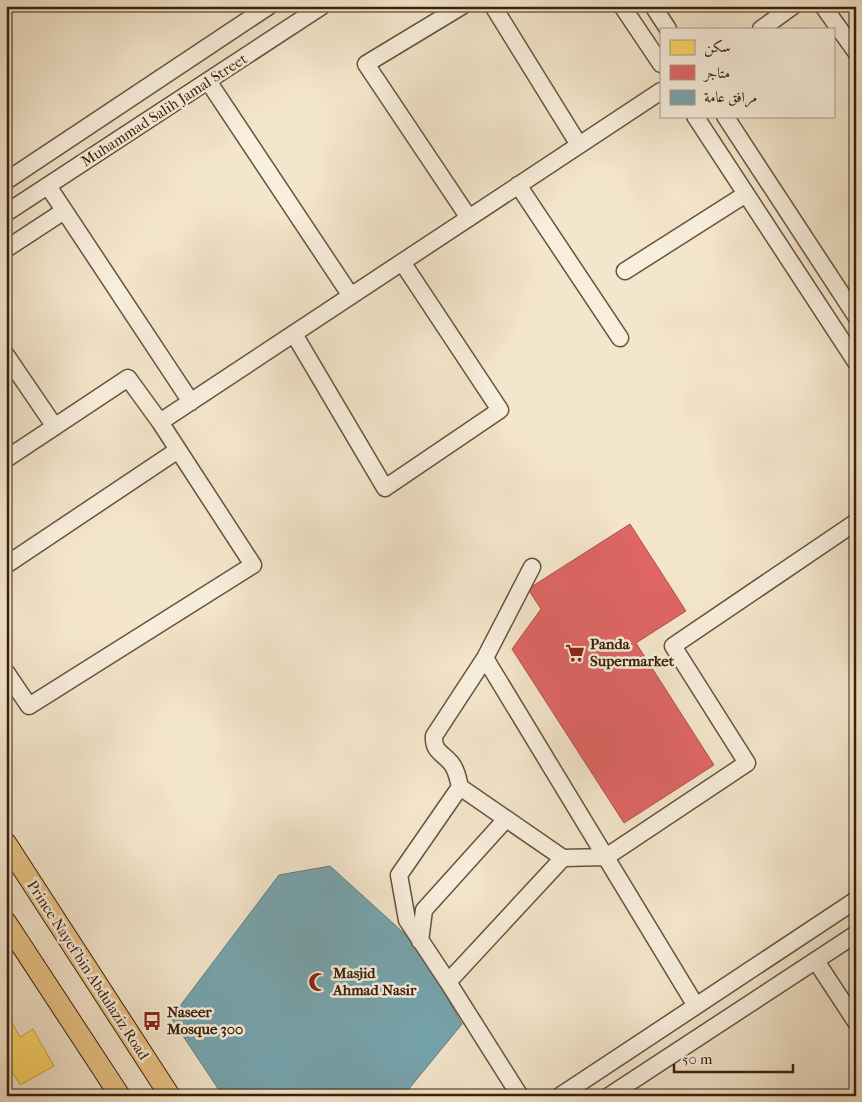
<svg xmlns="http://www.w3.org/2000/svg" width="862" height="1102" font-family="'IM FELL French Canon',Amiri,serif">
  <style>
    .homes { fill: #ffd966; stroke: #c4a24a }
    .shops { fill: #e06666; stroke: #ae514a }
    .public { fill: #76a5af; stroke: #647d7d }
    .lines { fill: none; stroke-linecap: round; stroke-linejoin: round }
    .minor-casing { stroke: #68523a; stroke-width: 19 }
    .major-casing { stroke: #392009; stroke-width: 22 }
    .path { stroke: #392009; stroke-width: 3; stroke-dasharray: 1 2.5; stroke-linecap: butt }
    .minor { stroke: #f8efde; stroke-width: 16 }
    .major { stroke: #eac386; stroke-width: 20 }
    .labels { text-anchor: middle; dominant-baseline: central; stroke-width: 5; stroke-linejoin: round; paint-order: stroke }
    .street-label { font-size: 15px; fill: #392009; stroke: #f8efde }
    .poi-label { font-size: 15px; font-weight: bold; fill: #392009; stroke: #f8efde; text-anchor: start }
  </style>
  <rect width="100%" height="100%" fill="#f4e6cc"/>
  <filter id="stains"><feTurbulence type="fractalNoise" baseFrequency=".004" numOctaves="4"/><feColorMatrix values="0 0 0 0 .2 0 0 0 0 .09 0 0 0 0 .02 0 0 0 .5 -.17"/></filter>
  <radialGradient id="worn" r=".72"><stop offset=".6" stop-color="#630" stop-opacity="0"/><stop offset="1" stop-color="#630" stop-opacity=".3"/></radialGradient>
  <path class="homes" d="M 6,1012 L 20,1037 L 33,1029 L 54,1066 L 20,1085 L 6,1062 Z"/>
  <path class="shops" d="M 630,524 L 686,611 L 636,643 L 714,765 L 624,823 L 512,649 L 541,609 L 528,589 Z"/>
  <path class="public" d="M 330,866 L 417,945 L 462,1024 L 403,1096 L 223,1096 L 171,1018 L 279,875 Z"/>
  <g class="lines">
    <g class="minor-casing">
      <path id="minor" d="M 462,6 L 366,64 L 469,218
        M 493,6 L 579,145
        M 622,6 L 661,64
        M 653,6 L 668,29
        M 823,6 L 856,52
        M 761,29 L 793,6
        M 208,81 L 351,296
        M 695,116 L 856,362
        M 725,116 L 856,316
        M 6,181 L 269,6
        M 518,185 L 620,338
        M 48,186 L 191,402
        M 6,213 L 322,6
        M 6,249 L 64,211
        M 625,271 L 746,194
        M 294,334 L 385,488 L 500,410 L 402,262
        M 6,355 L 55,427
        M 160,422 L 661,91
        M 6,459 L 128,378 L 160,422 L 253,565 L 29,706 L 6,672
        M 6,565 L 178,450
        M 532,567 L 485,658 L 696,1006
        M 460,787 C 458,779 457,770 451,763 C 443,753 433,752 434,736 L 485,658
        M 420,941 L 424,910 L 506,819
        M 816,961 L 856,1022
        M 448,982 L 407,920 L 399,875 L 460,787 L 563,858
        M 520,1096 L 448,982 L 563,858 L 606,857 L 747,763 L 673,646 L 856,522
        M 560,1096 L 856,900
        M 609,1096 L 856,934"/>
    </g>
    <g class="major-casing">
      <path id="major" d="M 6,843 L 170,1096
        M 6,922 L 120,1096"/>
    </g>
    <path class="path" d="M 144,1027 L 152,1021"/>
    <use href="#minor" class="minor"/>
    <use href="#major" class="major"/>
  </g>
  <defs>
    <g id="supermarket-bare" transform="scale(1.5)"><path d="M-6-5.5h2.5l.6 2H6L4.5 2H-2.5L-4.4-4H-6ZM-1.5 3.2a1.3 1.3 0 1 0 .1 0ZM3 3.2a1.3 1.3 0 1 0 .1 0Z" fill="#8f2418" stroke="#f8efde" stroke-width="2.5" paint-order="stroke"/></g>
    <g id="mosque-bare" transform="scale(1.5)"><path d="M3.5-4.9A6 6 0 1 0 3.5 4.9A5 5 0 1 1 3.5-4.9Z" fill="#8f2418" stroke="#f8efde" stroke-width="2.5" paint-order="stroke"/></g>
    <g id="bus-bare" transform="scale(1.5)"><path d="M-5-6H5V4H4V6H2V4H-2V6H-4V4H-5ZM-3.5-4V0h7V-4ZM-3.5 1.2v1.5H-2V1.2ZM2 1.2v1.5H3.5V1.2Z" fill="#8f2418" stroke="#f8efde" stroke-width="2.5" paint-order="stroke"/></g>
  </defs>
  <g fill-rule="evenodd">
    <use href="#supermarket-bare" x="575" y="653"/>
    <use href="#mosque-bare" x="318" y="982"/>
    <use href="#bus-bare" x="152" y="1021"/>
  </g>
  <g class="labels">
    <g class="street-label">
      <text transform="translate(164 110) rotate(-33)">Muhammad Salih Jamal Street</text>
      <text transform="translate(88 970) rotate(57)">Prince Nayef bin Abdulaziz Road</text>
    </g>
    <g class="poi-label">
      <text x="590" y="644">Panda<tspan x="590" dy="17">Supermarket</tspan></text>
      <text x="333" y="973">Masjid<tspan x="333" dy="17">Ahmad Nasir</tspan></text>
      <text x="167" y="1012">Naseer<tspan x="167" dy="17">Mosque 300</tspan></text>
    </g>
  </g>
  <rect width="862" height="1102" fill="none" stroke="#f4e6cc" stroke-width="25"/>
  <rect x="8" y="8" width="847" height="1087" fill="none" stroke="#392009" stroke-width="2.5"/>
  <rect x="12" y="12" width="837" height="1077" fill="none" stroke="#392009"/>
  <rect x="660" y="28" width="175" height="90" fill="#f8efde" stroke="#ac9c89"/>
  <rect x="670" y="40" width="25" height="15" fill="#ffd966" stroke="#ac9c89"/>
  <text x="704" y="52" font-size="15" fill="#392009">سكن</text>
  <rect x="670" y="65" width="25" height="15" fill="#e06666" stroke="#ac9c89"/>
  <text x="704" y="78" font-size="15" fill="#392009">متاجر</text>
  <rect x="670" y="90" width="25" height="15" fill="#76a5af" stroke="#ac9c89"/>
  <text x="704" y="102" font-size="15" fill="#392009">مرافق عامة</text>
  <path d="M674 1064v8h119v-8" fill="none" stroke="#392009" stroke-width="2.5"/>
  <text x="682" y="1064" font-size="15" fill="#392009" stroke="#f8efde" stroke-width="4" paint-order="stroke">50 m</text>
  <rect width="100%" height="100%" filter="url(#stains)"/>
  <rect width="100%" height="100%" fill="url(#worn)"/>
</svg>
